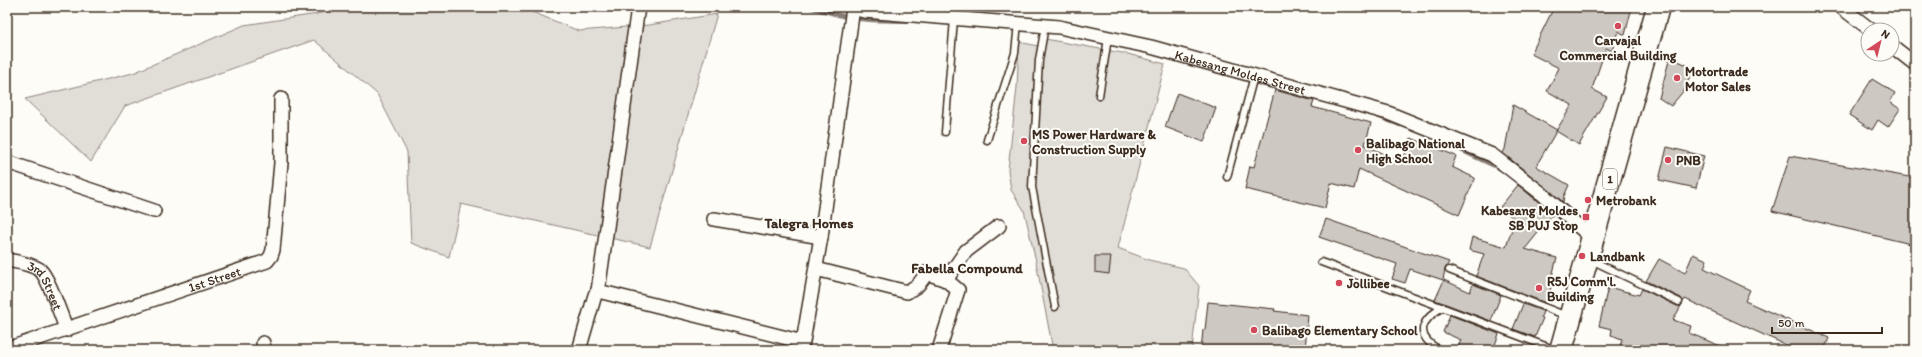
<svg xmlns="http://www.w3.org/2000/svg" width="1922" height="357" font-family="Itim,sans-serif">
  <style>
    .green { fill: #e1ded7; stroke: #8e847a }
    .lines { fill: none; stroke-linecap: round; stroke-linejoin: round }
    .stream { stroke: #887d74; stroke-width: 4.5 }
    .building { fill: #cdc8c2; stroke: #3b2a1e }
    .lane-casing { stroke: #3b2a1e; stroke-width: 9 }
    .street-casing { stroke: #3b2a1e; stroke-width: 16 }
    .highway-casing { stroke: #3b2a1e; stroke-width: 25 }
    .lane { stroke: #fdfcf7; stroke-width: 6 }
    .street { stroke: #fdfcf7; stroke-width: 13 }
    .highway { stroke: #fdfcf7; stroke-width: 22 }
    .poi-dot { fill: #d1495b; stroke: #fdfcf7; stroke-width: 1.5 }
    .labels { text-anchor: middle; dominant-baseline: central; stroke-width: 4; stroke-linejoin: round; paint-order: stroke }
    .shield { fill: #fdfcf7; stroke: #75695f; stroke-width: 1 }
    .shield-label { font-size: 12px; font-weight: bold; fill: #3b2a1e }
    .poi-label { font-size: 13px; font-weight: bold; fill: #3b2a1e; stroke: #fdfcf7; text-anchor: start }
    .street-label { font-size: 13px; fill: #3b2a1e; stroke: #fdfcf7 }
    .neighbourhood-label { font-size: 14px; font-weight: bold; fill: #3b2a1e; stroke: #fdfcf7 }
  </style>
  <rect width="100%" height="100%" fill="#fdfcf7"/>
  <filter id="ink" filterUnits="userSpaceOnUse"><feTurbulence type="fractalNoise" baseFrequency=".025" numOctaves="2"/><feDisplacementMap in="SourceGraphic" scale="8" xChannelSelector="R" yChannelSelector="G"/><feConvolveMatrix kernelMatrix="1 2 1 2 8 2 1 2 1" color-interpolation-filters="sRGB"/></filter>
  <g filter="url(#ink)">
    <path class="green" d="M 339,7 L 520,7 L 579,31 L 649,25 L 717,14 L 650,247 L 461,204 L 449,257 L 411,243 L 407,152 L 377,94 L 314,40 L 125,106 L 91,162 L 25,99 L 133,73 L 244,25 L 317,14 Z
      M 1045,39 L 1128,54 L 1165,64 L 1118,248 L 1149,260 L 1184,268 L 1199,286 L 1192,350 L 1053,350 L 1035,257 L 1024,210 L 1011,190 L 1008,170 L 1017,87 L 1019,42 L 1038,46 Z"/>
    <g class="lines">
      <path class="stream" d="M 810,7 L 850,18 L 873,20 L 908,21
        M 1377,116 L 1400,125
        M 1446,143 L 1501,169
        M 1528,191 L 1568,225"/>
    </g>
    <path class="building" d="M 1554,7 L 1632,7 L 1625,35 L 1618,31 L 1612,51 L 1606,48 L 1592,89 L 1607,97 L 1579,145 L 1556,131 L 1572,105 L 1547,91 L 1559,68 L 1531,54 Z
      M 1670,57 L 1693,68 L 1685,89 L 1671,106 L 1659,98 Z
      M 1872,79 L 1895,93 L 1890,102 L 1900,109 L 1888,127 L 1878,120 L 1872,130 L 1849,115 Z
      M 1275,90 L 1314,101 L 1312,107 L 1371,123 L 1365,145 L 1402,162 L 1411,138 L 1456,156 L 1452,167 L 1475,178 L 1459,215 L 1359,169 L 1354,189 L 1331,183 L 1325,208 L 1245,189 L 1250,166 L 1254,167 Z
      M 1177,93 L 1216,108 L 1204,142 L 1165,127 Z
      M 1513,105 L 1557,130 L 1536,166 L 1569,185 L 1564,196 L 1563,202 L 1503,153 L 1505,149 Z
      M 1667,147 L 1704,156 L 1696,188 L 1659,180 Z
      M 1790,156 L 1915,178 L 1915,245 L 1772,211 Z
      M 1518,185 L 1553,214 L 1525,249 L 1557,258 L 1551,280 L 1553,281 L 1546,303 L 1476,276 L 1484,254 L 1469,250 L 1472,237 L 1506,247 L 1515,220 L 1500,207 Z
      M 1326,219 L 1449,262 L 1445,269 L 1443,280 L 1410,269 L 1405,283 L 1392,279 L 1397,264 L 1319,237 Z
      M 1693,254 L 1707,260 L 1704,268 L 1750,290 L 1745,301 L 1829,338 L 1824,350 L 1797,350 L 1685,299 L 1683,302 L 1681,298 L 1646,281 L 1659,259 L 1685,273 Z
      M 1095,256 L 1111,256 L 1109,274 L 1095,272 Z
      M 1444,280 L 1470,292 L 1473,284 L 1501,295 L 1491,321 L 1435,300 Z
      M 1608,287 L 1639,295 L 1642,289 L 1677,306 L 1681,306 L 1673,320 L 1691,326 L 1689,333 L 1730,350 L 1619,350 L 1622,339 L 1611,335 L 1612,329 L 1599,326 Z
      M 1208,302 L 1275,309 L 1274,311 L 1308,315 L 1305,350 L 1201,350 L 1203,330 L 1205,330 Z
      M 1523,304 L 1543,311 L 1541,317 L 1543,318 L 1535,337 L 1513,329 Z
      M 1450,315 L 1499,334 L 1493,350 L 1457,350 L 1461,340 L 1443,332 Z"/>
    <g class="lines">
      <g class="lane-casing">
        <path id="lane" d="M 1045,26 L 1039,60 L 1032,187 L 1055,307
          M 1099,96 L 1108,38
          M 945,132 L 954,19
          M 987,140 L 1015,53 L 1018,23
          M 1227,177 L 1254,76
          M 1591,260 L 1679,302
          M 1321,262 L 1556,350
          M 1449,270 L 1567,316
          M 1440,350 C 1414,336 1420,320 1443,307"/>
      </g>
      <g class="street-casing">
        <g id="street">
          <path id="s1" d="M 850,7 L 864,11 L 1059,27 L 1151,47 L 1388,113 L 1492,155 L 1541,193 L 1593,239"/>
          <path d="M 1841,7 L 1871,30"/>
          <path d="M 1892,46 L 1915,64"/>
          <path d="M 7,162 L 154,211"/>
          <path d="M 714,219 L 821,237"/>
          <path id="s2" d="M 7,260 C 17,262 32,264 40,270 C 49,278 61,317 67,330"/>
          <path d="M 816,269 L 907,292 L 918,285 L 927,273 L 946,280 L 966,251 L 999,226"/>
          <path d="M 598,291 L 638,7"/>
          <path d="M 263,343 L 264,350"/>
          <path id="s3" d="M 7,349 L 267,261 L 271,256 L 273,250 L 281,163 L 281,99"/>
          <path d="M 579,350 L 595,295 L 598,291 L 803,342 L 821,237 L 853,8"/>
          <path d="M 939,350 L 958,290 L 946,280"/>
        </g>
      </g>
      <g class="highway-casing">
        <path id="highway" d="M 1561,350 L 1658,7"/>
      </g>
      <use href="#lane" class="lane"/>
      <use href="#street" class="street"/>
      <use href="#highway" class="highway"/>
    </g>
  </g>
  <g class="poi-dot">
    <circle cx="1618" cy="26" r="4"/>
    <circle cx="1677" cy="78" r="4"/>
    <circle cx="1024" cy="141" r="4"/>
    <circle cx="1358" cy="150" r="4"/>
    <circle cx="1668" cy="160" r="4"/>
    <circle cx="1588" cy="200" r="4"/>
    <rect x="1582" y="213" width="8" height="8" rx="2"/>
    <circle cx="1582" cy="256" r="4"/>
    <circle cx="1339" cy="283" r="4"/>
    <circle cx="1539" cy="288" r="4"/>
    <circle cx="1254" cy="330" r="4"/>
  </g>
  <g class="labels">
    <rect class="shield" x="1603" y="169" width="14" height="20" rx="3"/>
    <g class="shield-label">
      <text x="1610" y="179">1</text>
    </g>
    <g class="poi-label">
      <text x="1618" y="40" text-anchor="middle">Carvajal<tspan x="1618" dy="15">Commercial Building</tspan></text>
      <text x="1685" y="71">Motortrade<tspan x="1685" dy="15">Motor Sales</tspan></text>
      <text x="1032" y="134">MS Power Hardware &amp;<tspan x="1032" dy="15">Construction Supply</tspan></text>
      <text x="1366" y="143">Balibago National<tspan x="1366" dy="15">High School</tspan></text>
      <text x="1676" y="160">PNB</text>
      <text x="1596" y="200">Metrobank</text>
      <text x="1578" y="210" text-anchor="end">Kabesang Moldes<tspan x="1578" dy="15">SB PUJ Stop</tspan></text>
      <text x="1590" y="256">Landbank</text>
      <text x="1547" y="281">R5J Comm'l.<tspan x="1547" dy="15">Building</tspan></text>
      <text x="1347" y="283">Jollibee</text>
      <text x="1262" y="330">Balibago Elementary School</text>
    </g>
    <g class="street-label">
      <text stroke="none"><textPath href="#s1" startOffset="397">Kabesang Moldes Street</textPath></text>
      <text stroke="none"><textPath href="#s3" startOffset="219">1st Street</textPath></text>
      <text stroke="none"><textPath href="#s2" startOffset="50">3rd Street</textPath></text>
    </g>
    <g class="neighbourhood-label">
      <text x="809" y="223">Talegra Homes</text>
      <text x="967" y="268">Fabella Compound</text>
    </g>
  </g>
  <rect width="1922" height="357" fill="none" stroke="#fdfcf7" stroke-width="24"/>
  <rect x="12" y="12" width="1898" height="333" fill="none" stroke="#3b2a1e" stroke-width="1.5" filter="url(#ink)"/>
  <g transform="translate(1880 42) rotate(35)"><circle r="19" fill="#fdfcf7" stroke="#afa8a0"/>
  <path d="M0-3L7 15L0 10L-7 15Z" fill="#d1495b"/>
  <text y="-6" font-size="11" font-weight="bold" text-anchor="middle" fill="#3b2a1e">N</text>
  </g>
  <path d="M1772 327v6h110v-6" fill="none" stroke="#3b2a1e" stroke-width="2"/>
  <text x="1778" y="327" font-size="12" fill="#3b2a1e" stroke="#fdfcf7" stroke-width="3" paint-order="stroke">50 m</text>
</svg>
